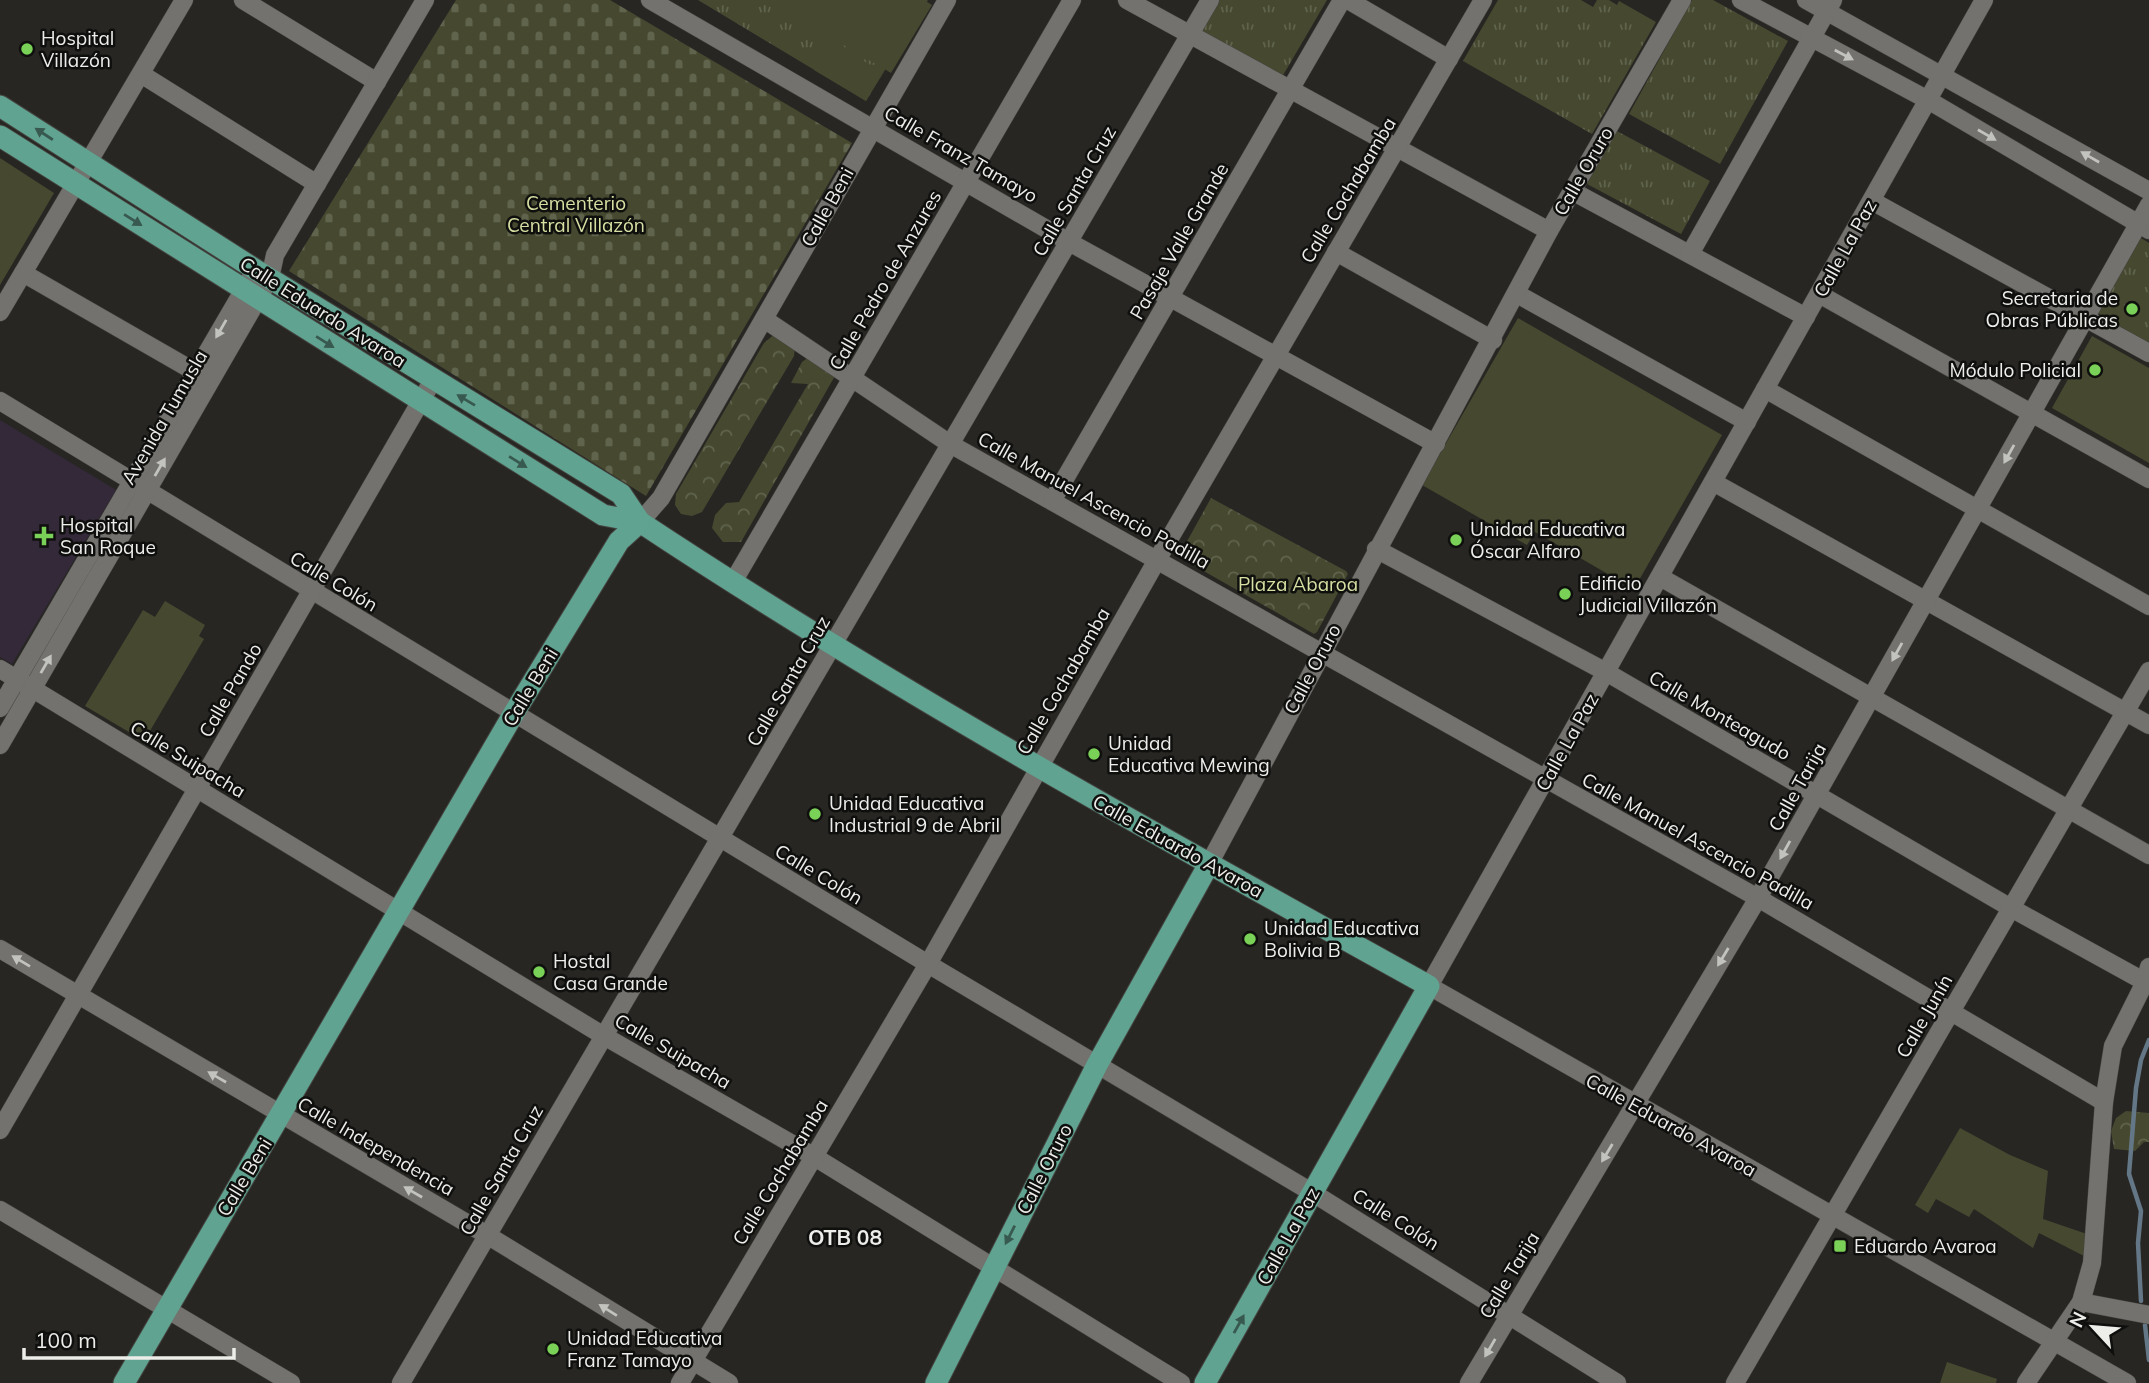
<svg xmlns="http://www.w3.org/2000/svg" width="2149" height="1383" viewBox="0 0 2149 1383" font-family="Mulish,sans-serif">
<defs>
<pattern id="grass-tufts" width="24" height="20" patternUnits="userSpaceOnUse" patternTransform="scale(1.75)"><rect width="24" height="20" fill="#46492f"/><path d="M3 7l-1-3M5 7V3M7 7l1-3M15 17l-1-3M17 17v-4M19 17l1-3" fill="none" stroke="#61644d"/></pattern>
<pattern id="cemetery-stones" width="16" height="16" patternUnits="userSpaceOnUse" patternTransform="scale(1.75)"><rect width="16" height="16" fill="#46492f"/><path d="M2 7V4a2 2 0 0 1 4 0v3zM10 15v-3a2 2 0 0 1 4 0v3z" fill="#61644d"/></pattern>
<pattern id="park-crowns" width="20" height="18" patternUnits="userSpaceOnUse" patternTransform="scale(1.75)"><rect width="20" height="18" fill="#46492f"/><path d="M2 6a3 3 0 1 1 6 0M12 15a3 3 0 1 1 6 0" fill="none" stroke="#61644d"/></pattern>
</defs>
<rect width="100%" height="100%" fill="#272623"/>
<polygon fill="#332939" points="0,420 116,490 12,664 0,657"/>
<g fill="url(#grass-tufts)">
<polygon points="698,0 928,0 866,101"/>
<polygon points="1217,0 1327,0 1282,77 1200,30"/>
<polygon points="1498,0 1581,0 1593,7 1597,0 1609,0 1617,5 1619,1 1656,22 1592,134 1463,61"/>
<polygon points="1692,0 1713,0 1788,41 1720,164 1629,114"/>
<polygon points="1615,130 1710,181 1681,234 1587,184"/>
<polygon points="2141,238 2149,243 2149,344 2096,312"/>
</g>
<polygon fill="url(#cemetery-stones)" points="456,0 610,0 852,143 646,496 289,271"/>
<g fill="url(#park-crowns)">
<polygon points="776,333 795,346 794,356 702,512 692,516 681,514 675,505 676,494 764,343"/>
<polygon points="809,357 836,374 741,542 723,542 712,528 715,515 726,503 739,502 808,384 791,383 802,362"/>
<polygon points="1211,498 1346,571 1348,574 1317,632 1314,634 1181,558 1180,554"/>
<polygon points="2126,1111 2149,1113 2149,1142 2144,1142 2135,1151 2114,1149 2111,1131 2116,1118"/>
</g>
<g fill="#46492f">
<polygon points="788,0 924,0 932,5 891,73 782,9"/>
<polygon points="831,41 882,72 866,101 814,70"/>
<polygon points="0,158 54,193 0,285"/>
<polygon points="1518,318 1722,435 1634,589 1535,532 1527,545 1422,485"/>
<polygon points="2092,336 2149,368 2149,463 2052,408"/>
<polygon points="165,601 205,625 199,636 204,639 144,741 85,706 143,610 155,617"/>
<polygon points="1960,1128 2010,1155 2048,1171 2043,1219 2087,1234 2084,1256 2039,1233 2033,1248 1974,1209 1969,1217 1936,1199 1928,1213 1915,1205"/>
<polygon points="1947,1362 1997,1379 1996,1383 1940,1383"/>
</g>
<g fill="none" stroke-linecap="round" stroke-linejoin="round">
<g stroke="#647786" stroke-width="4.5">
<polyline points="2141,1301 2138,1243 2141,1211 2129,1174 2136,1088 2141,1060 2149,1040"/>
<polyline points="2145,1325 2149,1360"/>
</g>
<g stroke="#454441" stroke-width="19">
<g id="minor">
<polyline points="243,0 377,82"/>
<polyline points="650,0 1069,242 1436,444"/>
<polyline points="1127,0 1549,231"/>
<polyline points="1348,0 1449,59"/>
<polyline points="1741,0 1928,100 2149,230"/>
<polyline points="1806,0 2149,191"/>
<polyline points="1984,0 1429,986 2127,1383"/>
<polyline points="141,74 317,184"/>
<polyline points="1572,191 1806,317"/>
<polyline points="1872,201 2149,353"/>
<polyline points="1336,252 1493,340"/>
<polyline points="1690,254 1833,0"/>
<polyline points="23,273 204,377"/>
<polyline points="1517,294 1747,422"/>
<polyline points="1819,294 2149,479"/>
<polyline points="0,312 184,0"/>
<polyline points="764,319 950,444 1758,898 2104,1102"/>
<polyline points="1765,389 2149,606"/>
<polyline points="0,401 928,964 1313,1193 1617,1383"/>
<polyline points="1713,482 2149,725"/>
<polyline points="1052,501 1342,0"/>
<polyline points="640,522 661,498 947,0"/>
<polyline points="1376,549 1606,672 2011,908 2149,984"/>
<polyline points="1660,577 2149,855"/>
<polyline points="733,582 1072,0"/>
<polyline points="0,669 604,1036 813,1156 1181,1383"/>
<polyline points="0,708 250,279"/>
<polyline points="0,745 270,278 275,255 425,0"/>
<polyline points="1209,864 1549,231 1682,0"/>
<polyline points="0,949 487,1235 729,1383"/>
<polyline points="0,1130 433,380"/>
<polyline points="0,1210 291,1383"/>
<polyline points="2081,1302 2149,1315"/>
<polyline points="401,1383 1210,0"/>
<polyline points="680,1383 928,964 1157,560 1483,0"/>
<polyline points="1469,1383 1758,898 2149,205"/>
<polyline points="1735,1383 2149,671"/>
<polyline points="2026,1383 2081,1302 2092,1263 2104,1102 2113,1046 2145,982 2149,967"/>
</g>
</g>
<g stroke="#454441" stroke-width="23">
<g id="major">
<path d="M0,106L256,270L621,494L640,522C895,691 1162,838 1429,986L1205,1383"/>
<polyline points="0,136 603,515 640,522"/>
<polyline points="124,1383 514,713 619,541 640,522"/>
<polyline points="936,1383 1097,1065 1209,864"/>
</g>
</g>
<use href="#minor" stroke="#73726e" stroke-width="18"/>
<use href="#major" stroke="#60a390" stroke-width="21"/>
</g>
<defs><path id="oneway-solid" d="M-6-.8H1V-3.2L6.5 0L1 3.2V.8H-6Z" transform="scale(1.75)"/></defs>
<g fill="#c2c2bf">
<use href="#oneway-solid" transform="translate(1844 55) rotate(28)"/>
<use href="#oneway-solid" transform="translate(1987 135) rotate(30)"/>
<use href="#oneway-solid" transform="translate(2090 157) rotate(-150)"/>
<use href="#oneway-solid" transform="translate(221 329) rotate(120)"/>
<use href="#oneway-solid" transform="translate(2009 454) rotate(119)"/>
<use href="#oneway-solid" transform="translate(160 467) rotate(-60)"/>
<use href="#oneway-solid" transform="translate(1897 652) rotate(119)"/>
<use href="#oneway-solid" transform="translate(46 664) rotate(-60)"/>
<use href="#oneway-solid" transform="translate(1785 850) rotate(119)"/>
<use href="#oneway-solid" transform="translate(1723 957) rotate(121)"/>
<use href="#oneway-solid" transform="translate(21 961) rotate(-149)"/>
<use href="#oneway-solid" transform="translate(217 1077) rotate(-150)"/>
<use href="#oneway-solid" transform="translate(1607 1153) rotate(121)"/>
<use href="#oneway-solid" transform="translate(413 1192) rotate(-150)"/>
<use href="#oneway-solid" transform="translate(608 1310) rotate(-148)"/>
<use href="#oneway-solid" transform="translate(1490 1348) rotate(120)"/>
</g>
<g fill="#38594f">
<use href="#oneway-solid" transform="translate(44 134) rotate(-147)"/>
<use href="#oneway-solid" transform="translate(133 220) rotate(32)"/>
<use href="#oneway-solid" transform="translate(325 342) rotate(32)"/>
<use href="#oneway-solid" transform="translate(466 400) rotate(-149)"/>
<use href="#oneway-solid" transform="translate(518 462) rotate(32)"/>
<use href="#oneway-solid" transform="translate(1010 1235) rotate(117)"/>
<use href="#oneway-solid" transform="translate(1239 1324) rotate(-61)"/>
</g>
<g fill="#7ad157" stroke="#0f0f0e" stroke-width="2.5">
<circle cx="27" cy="49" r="7"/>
<circle cx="2132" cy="309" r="7"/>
<circle cx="2095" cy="370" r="7"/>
<path d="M40.5 525.5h7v7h7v7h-7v7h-7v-7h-7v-7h7z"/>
<circle cx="1456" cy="540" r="7"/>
<circle cx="1565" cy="594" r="7"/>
<circle cx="1094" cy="754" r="7"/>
<circle cx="815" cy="814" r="7"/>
<circle cx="1250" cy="939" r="7"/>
<circle cx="539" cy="972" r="7"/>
<rect x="1833" y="1239" width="14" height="14" rx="3.5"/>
<circle cx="553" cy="1349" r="7"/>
</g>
<g text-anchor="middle" stroke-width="5" stroke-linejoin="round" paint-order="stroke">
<g font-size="19" fill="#ededea" stroke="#0f0f0e" text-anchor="start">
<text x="41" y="45">Hospital<tspan x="41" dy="22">Villazón</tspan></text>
<text x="2118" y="305" text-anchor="end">Secretaria de<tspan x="2118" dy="22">Obras Públicas</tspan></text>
<text x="2081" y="377" text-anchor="end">Módulo Policial</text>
<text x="60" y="532">Hospital<tspan x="60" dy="22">San Roque</tspan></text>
<text x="1470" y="536">Unidad Educativa<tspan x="1470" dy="22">Óscar Alfaro</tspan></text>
<text x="1579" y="590">Edificio<tspan x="1579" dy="22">Judicial Villazón</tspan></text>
<text x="1108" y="750">Unidad<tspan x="1108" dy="22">Educativa Mewing</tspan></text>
<text x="829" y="810">Unidad Educativa<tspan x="829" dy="22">Industrial 9 de Abril</tspan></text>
<text x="1264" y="935">Unidad Educativa<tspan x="1264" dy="22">Bolivia B</tspan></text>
<text x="553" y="968">Hostal<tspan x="553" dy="22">Casa Grande</tspan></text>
<text x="1854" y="1253">Eduardo Avaroa</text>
<text x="567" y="1345">Unidad Educativa<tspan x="567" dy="22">Franz Tamayo</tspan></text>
</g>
<g font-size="19" fill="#ededea" stroke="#0f0f0e">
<text transform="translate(961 154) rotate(30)" y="7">Calle Franz Tamayo</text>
<text transform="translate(1583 171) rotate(-60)" y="7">Calle Oruro</text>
<text transform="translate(1348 190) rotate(-59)" y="7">Calle Cochabamba</text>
<text transform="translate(1074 191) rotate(-60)" y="7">Calle Santa Cruz</text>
<text transform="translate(827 207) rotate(-61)" y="7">Calle Beni</text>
<text transform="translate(1179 241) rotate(-60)" y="7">Pasaje Valle Grande</text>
<text transform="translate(1845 248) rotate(-61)" y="7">Calle La Paz</text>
<text transform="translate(885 280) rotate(-60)" y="7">Calle Pedro de Anzures</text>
<text transform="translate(323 312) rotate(32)" y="7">Calle Eduardo Avaroa</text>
<text transform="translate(164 417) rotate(-60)" y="7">Avenida Tumusla</text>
<text transform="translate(1094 500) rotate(29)" y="7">Calle Manuel Ascencio Padilla</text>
<text transform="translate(334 581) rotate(31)" y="7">Calle Colón</text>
<text transform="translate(1312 669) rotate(-62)" y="7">Calle Oruro</text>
<text transform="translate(788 681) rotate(-60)" y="7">Calle Santa Cruz</text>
<text transform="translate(1063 681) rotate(-60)" y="7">Calle Cochabamba</text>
<text transform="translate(530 687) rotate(-59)" y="7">Calle Beni</text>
<text transform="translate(230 690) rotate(-60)" y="7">Calle Pando</text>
<text transform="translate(1720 715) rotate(30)" y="7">Calle Monteagudo</text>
<text transform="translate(1567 742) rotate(-61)" y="7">Calle La Paz</text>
<text transform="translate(188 759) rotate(31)" y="7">Calle Suipacha</text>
<text transform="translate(1797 787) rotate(-61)" y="7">Calle Tarija</text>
<text transform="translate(1698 841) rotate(29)" y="7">Calle Manuel Ascencio Padilla</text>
<text transform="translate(1178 846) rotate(29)" y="7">Calle Eduardo Avaroa</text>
<text transform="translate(819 874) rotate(31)" y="7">Calle Colón</text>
<text transform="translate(1924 1016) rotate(-60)" y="7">Calle Junín</text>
<text transform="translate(673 1051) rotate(30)" y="7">Calle Suipacha</text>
<text transform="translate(1671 1125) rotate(29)" y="7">Calle Eduardo Avaroa</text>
<text transform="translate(376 1146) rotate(30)" y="7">Calle Independencia</text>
<text transform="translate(1044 1169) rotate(-63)" y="7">Calle Oruro</text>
<text transform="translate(501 1170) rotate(-60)" y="7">Calle Santa Cruz</text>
<text transform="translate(780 1172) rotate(-59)" y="7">Calle Cochabamba</text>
<text transform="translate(244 1177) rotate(-59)" y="7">Calle Beni</text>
<text transform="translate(1396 1219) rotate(32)" y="7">Calle Colón</text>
<text transform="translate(1288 1236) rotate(-61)" y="7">Calle La Paz</text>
<text transform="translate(1509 1275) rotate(-59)" y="7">Calle Tarija</text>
</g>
<g font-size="19" fill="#d8dfa2" stroke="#0f0f0e">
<text x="576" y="210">Cementerio<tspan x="576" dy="22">Central Villazón</tspan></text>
<text x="1298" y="591">Plaza Abaroa</text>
</g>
<g font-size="21" font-weight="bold" fill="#ededea" stroke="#0f0f0e">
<text x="845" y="1245">OTB 08</text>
</g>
</g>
<g transform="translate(2093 1327) rotate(296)" stroke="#0f0f0e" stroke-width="5" paint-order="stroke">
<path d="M0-5L12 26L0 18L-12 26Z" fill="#ededea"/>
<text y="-10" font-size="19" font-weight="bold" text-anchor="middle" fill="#ededea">N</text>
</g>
<path d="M24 1348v10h210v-10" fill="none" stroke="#ededea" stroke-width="3.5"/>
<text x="35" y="1348" font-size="21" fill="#ededea" stroke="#0f0f0e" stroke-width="5" paint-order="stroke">100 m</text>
</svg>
